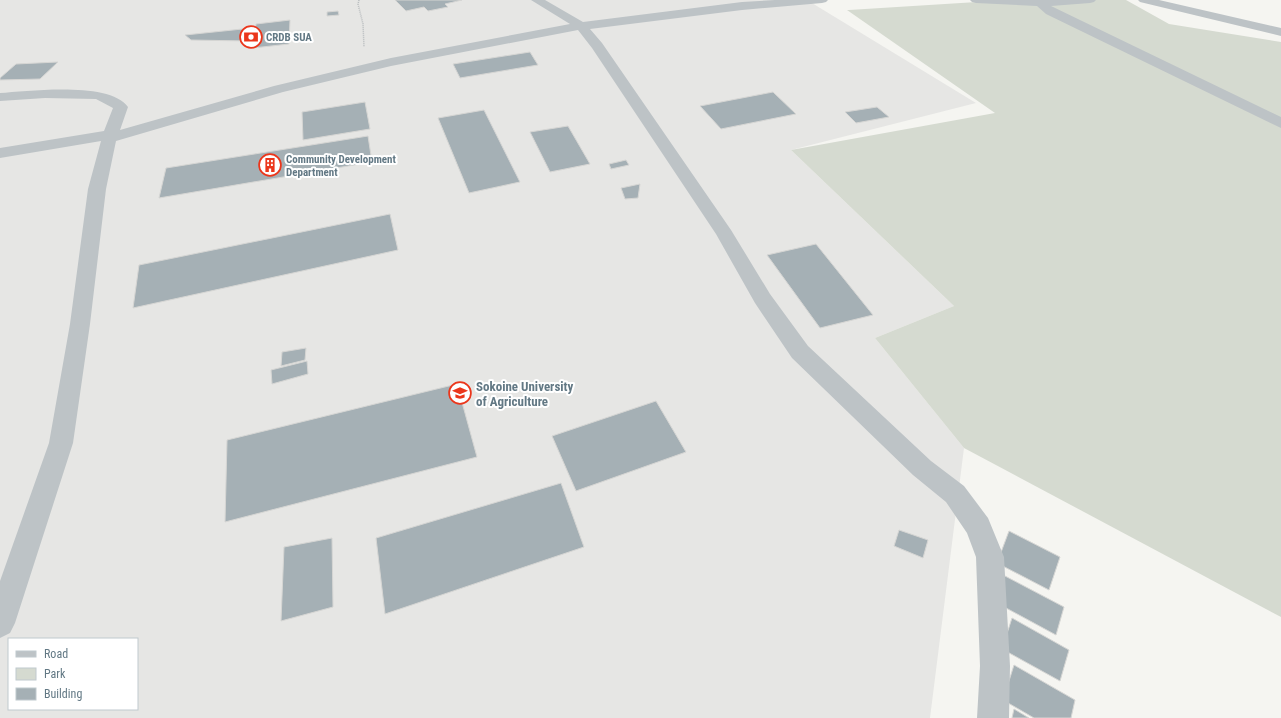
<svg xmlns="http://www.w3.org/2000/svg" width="1281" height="718" viewBox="0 0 1281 718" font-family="'Roboto Condensed',sans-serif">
<rect width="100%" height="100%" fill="#f5f5f1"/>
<path fill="#e6e6e4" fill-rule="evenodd" d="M0,0H807L976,103L791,150L954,306L875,338L964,448L930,718H0ZM9,639H137V709H9Z"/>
<polygon fill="#d5dad0" points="1009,0 1126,0 1169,24 1281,42 1281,617 964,448 875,338 954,306 791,150 995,113 847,10 824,10 849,10"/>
<g fill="#a5b0b5" stroke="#d6d6d4">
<polygon points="395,0 462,0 445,4 448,7 428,11 424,7 406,11"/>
<polygon points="338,11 339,15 327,16 327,12"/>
<polygon points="290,20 289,44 253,48 256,24"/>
<polygon points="252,28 248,41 191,40 185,35"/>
<polygon points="530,52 538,65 460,78 453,64"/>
<polygon points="58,62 40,79 0,80 0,78 16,64"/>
<polygon points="773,92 796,114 721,129 700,106"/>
<polygon points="365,102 370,129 303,140 302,112"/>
<polygon points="877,107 889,117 856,123 845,112"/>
<polygon points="484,110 520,182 469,193 438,118"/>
<polygon points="568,126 590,164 550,172 530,132"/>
<polygon points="368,136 372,162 159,198 166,168"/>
<polygon points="626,160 629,165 611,169 609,164"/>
<polygon points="640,184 638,198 625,199 621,188"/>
<polygon points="390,214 398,250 133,308 139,265"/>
<polygon points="816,244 873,315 820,328 767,255"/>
<polygon points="306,348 305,360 281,366 282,352"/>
<polygon points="307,361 308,374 272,384 271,370"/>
<polygon points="457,384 477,457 225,522 227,440"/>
<polygon points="656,401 686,452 576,491 552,436"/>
<polygon points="561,483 584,547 385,614 376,538"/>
<polygon points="899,530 928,540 923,558 894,546"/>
<polygon points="1009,531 1060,557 1049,590 997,563"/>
<polygon points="332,538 333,607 281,621 284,547"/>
<polygon points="1005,576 1064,607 1056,635 995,602"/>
<polygon points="1012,618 1069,650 1060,681 1002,649"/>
<polygon points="1014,665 1075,700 1071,718 1034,718 1003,700"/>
<polygon points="1014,709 1029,718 1012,718"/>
</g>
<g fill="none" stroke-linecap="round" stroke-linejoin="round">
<polyline stroke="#b7bbbd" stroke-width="1.5" stroke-dasharray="1 1" stroke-linecap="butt" points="359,0 358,4 363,24 364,47"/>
<g fill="#bdc3c6" fill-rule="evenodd">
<path d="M531,0H545L583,22L742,2L775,0H828L826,2L822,3L742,10L590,29L602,43L731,230L770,294L808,346L931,461L964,486L988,518L1004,557L1010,666L1009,718H977L980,666L976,557L967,533L946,502L913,475L792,358L755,303L716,234L592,48L578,30L391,66L283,92L116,141L106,189L90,324L73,443L15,623L10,633L0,638V581L49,443L70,324L88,189L101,141L0,158V148L104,131L113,108L96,99L45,98L0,101V93C29,91 110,81 128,107L120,130L274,86L391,58L570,24Z"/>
<polygon points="970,0 1096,0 1094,2 1090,3 1051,6 1281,117 1281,128 1046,14 1037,6 976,3 972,2"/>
<polygon points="1138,0 1159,0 1281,28 1281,36 1140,2"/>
</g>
</g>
<defs>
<g id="bank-ring" transform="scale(1.15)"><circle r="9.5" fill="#fff" stroke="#eb361b" stroke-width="1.5"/><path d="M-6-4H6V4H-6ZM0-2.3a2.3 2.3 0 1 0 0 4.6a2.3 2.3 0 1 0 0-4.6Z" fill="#eb361b"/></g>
<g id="building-ring" transform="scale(1.15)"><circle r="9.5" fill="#fff" stroke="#eb361b" stroke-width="1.5"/><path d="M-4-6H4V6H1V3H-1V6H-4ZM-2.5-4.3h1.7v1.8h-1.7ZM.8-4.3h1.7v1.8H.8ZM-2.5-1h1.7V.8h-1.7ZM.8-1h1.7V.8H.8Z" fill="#eb361b"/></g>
<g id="university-ring" transform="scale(1.15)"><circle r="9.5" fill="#fff" stroke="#eb361b" stroke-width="1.5"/><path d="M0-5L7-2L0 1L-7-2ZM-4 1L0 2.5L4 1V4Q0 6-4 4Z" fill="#eb361b"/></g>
</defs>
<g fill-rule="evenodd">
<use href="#bank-ring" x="251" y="37"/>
<use href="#building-ring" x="270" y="165"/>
<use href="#university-ring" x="460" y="393"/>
</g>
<g text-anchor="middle" stroke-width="4" stroke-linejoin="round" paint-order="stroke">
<g font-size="11" font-weight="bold" fill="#627884" stroke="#fff" text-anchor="start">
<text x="266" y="41">CRDB SUA</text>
<text x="286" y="163">Community Development<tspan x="286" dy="13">Department</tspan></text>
</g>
<g font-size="13" font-weight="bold" fill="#627884" stroke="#fff" text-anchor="start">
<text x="476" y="391">Sokoine University<tspan x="476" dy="15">of Agriculture</tspan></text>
</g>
</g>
<rect x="8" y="638" width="130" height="72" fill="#ffffff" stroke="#c0c9ce"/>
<rect x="16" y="651" width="20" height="6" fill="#bdc3c6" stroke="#c0c9ce"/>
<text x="44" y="658" font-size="12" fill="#627884">Road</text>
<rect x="16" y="668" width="20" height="12" fill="#d5dad0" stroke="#c0c9ce"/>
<text x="44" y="678" font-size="12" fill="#627884">Park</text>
<rect x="16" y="688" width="20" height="12" fill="#a5b0b5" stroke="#c0c9ce"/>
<text x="44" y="698" font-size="12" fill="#627884">Building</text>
</svg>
